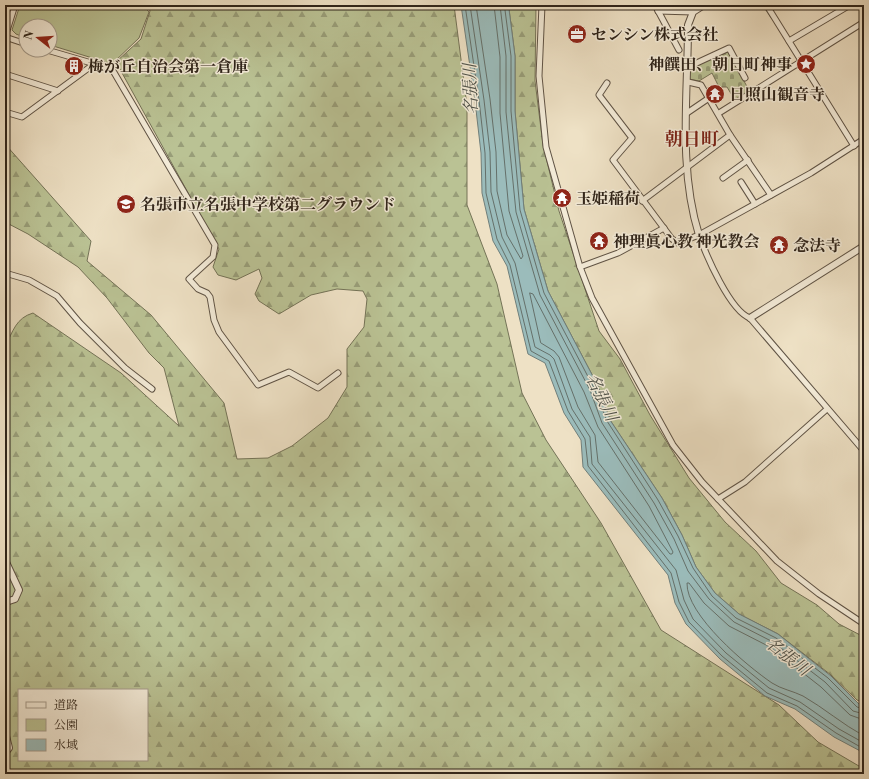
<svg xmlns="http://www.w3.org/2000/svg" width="869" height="779" viewBox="0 0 869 779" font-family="'Libre Bodoni','Noto Serif JP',serif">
<defs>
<pattern id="forest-firs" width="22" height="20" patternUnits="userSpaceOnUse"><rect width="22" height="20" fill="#bac294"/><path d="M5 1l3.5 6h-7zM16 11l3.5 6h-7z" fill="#989d78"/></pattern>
<pattern id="cemetery-stones" width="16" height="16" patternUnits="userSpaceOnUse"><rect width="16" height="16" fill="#bac294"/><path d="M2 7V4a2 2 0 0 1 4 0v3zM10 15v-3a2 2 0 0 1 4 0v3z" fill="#989d78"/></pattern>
</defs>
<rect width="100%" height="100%" fill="#eee1c5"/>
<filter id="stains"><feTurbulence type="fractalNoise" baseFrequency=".005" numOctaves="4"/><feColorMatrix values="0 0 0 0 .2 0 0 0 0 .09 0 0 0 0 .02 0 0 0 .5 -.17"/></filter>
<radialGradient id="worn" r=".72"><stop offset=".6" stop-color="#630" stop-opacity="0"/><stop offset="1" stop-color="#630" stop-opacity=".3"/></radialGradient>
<polygon fill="#bac294" stroke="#747357" points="20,5 143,5 149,12 139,38 112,64 50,45 50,26 26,26 26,38 16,34 12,30"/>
<g fill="url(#forest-firs)" stroke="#747357" fill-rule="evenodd">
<path d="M148,5H454L467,106V205L497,284L522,393L546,440L601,523L661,630L779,705L818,742L864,769V774H5V347C13,331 16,318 33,313L121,373L179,426L164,368L149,353L107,298L78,267L28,234L5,222V144L91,241L87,261L151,315L224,403L237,459L268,458L292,446L328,418L347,387V349L364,327L367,299L363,291L337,289L311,295L279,314L259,301L255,294L262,278L259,269L236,280L218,275L213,267L219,249L116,62L141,39L150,11ZM19,690H147V760H19Z"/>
<polygon points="510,5 536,5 535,81 543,145 559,211 599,331 620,359 650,415 689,478 725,522 756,551 781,583 817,605 839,624 864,637 864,703 857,700 831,675 778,634 739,614 715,593 696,567 682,535 662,498 610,420 598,386 548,291 524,209 515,111 515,56 509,9"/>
</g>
<polygon fill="url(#cemetery-stones)" stroke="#747357" points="728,52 750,92 737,99 733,97 727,87 719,87 712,73 699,81 689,79 690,68"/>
<polygon fill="#9bbcbb" stroke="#707f7b" points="461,5 510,5 509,9 515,56 515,111 524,209 548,291 598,386 610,420 662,498 682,535 696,567 715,593 739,614 778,634 812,661 831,676 859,704 864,705 864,753 834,737 795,709 765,696 720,659 686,624 675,603 668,575 583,467 581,440 564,413 545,363 528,354 507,266 493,241 482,193 481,153 475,101"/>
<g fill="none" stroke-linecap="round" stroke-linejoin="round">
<g stroke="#65706a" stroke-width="1">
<polyline points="465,5 479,100 485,153 486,193 497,239 510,265 531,351 549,361 568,411 585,439 588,466 671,573 679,602 689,622 722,656 767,693 797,706 836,733 864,749"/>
<polyline points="470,5 484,100 490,152 491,192 502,237 515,263 535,347 550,355 554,359 572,409 590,437 592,464 676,570 684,600 693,619 726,653 769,688 800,702 839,729 864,743"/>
<polyline points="476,5 490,99 496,152 497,191 507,235 521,259 523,256 509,211 500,113 500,57 494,5"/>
<polyline points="500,5 506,56 506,112 516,212 540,295 590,390 602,423 654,503 674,539 688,571 709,599 734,622 773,642 825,682 853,711 864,714"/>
<polyline points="505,5 505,10 511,56 511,111 520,210 544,293 594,388 607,421 658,500 678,536 693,568 712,596 736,618 776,638 828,678 857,707 864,709"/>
<polygon points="530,293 533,294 584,392 598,427 649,506 673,552 672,554 670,554 598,462 595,435 578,407 559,357 554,351 541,343"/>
<path d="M864,720L850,715L821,687L770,647L729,626L704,603L689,583H687C686,615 747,666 772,683C781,689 793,691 803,696C824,708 842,724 864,736"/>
</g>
<polyline stroke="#707f7b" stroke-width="1.5" points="763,5 771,17"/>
<g stroke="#5f5345" stroke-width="7">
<g id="minor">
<polyline points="542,5 539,76 546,147 580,267 592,298 673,445 702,482 777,561 819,594 864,624"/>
<polyline points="655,5 679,50"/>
<polyline points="776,5 769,9 854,146"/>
<polyline points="658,11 693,12"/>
<polyline points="5,37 15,5"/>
<polyline points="5,37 26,44"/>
<polyline points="789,41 850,5"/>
<polyline points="47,50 112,69 215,245 213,257 189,279 198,289 207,293 210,297 214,320 219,332 258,385 289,372 318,388 338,373"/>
<polyline points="688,67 729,48 745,78"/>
<polyline points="5,74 58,91"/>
<polyline points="688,82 701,85 730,135 771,195"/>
<polyline points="607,83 599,95 632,138 613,160 672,239 678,243 699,235 811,173 864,139"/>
<polyline points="5,112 22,117 94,64"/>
<polyline points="687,113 709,98"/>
<polyline points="719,113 864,22"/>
<polyline points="723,178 748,160"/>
<polyline points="741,182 755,204"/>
<polyline points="642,201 730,135"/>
<path d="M699,235C706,255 730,311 750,318L864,451"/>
<polyline points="580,267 618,253 664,228"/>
<polyline points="5,273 29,280 57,296 80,323 125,368 152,389"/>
<polyline points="718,499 745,482 827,409"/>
</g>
</g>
<g stroke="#5f5345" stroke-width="8">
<g id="tertiary">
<path d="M699,235C678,168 688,95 688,25L693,12L704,5"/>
<polyline points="750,318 864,246"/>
<polyline points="5,560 19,590 15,599 9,601 5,600"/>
<polyline points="5,732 9,748 5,753"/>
</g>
</g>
<use href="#minor" stroke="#f4ecd9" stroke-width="5"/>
<use href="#tertiary" stroke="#f4ecd9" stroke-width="6"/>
</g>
<defs>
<g id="office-disc" transform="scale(1)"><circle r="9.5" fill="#8f2418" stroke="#f4ecd9"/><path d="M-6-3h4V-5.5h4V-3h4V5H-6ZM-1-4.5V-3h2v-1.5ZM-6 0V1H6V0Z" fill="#fff"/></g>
<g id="sight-disc" transform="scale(1)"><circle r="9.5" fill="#8f2418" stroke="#f4ecd9"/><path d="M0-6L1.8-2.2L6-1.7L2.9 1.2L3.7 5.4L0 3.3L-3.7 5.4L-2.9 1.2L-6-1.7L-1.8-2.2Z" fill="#fff"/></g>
<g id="building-disc" transform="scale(1)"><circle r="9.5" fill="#8f2418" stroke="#f4ecd9"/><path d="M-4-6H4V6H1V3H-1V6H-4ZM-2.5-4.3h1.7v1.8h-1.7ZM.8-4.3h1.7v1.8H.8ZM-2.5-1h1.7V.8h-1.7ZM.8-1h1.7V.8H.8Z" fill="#fff"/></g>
<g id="temple-disc" transform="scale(1)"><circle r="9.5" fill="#8f2418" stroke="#f4ecd9"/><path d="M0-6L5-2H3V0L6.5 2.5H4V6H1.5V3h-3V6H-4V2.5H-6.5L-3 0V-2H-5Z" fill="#fff"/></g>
<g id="school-disc" transform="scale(1)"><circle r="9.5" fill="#8f2418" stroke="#f4ecd9"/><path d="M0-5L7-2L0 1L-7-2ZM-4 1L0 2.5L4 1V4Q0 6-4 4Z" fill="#fff"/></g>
</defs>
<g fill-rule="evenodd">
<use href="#office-disc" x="577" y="34"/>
<use href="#sight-disc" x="806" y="64"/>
<use href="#building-disc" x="74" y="66"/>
<use href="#temple-disc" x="715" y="94"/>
<use href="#temple-disc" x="562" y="198"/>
<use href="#school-disc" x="126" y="204"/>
<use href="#temple-disc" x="599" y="241"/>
<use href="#temple-disc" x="779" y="245"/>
</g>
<g text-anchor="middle" stroke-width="3" stroke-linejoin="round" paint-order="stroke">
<g font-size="16" font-weight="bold" fill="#2f241a" stroke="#f4ecd9" text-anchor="start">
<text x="591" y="40">センシン株式会社</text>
<text x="792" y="70" text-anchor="end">神饌田、朝日町神事</text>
<text x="88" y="72">梅が丘自治会第一倉庫</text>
<text x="729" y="100">日照山観音寺</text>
<text x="576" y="204">玉姫稲荷</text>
<text x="140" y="210">名張市立名張中学校第二グラウンド</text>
<text x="613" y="247">神理眞心教 神光教会</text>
<text x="793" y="251">念法寺</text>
</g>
<g font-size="17" font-style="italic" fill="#4f524a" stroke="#f4ecd9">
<text transform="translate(470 89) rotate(-92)" y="6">名張川</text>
<text transform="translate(602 397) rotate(64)" y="6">名張川</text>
<text transform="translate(788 656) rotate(38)" y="6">名張川</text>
</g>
<g font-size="18" font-weight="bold" fill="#7a1f14" stroke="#f4ecd9">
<text x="692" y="145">朝日町</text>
</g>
</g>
<rect width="869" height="779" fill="none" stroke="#eee1c5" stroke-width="20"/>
<rect x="6" y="6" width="857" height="767" fill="none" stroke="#2f241a" stroke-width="2"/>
<rect x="10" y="10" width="849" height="759" fill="none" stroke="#2f241a"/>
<rect x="18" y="689" width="130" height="72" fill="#f4ecd9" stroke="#a59c8d"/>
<rect x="26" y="702" width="20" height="6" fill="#f4ecd9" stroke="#a59c8d"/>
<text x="54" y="709" font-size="12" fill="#2f241a">道路</text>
<rect x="26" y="719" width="20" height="12" fill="#bac294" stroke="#a59c8d"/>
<text x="54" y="729" font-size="12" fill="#2f241a">公園</text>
<rect x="26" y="739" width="20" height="12" fill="#9bbcbb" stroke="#a59c8d"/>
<text x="54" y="749" font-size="12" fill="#2f241a">水域</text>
<g transform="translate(38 38) rotate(287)"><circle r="19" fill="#f4ecd9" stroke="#a59c8d"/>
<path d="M0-3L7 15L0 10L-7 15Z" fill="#8f2418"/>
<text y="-6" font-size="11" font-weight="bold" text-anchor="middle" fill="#2f241a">N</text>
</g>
<rect width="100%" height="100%" filter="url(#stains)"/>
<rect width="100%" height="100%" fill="url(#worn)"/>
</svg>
